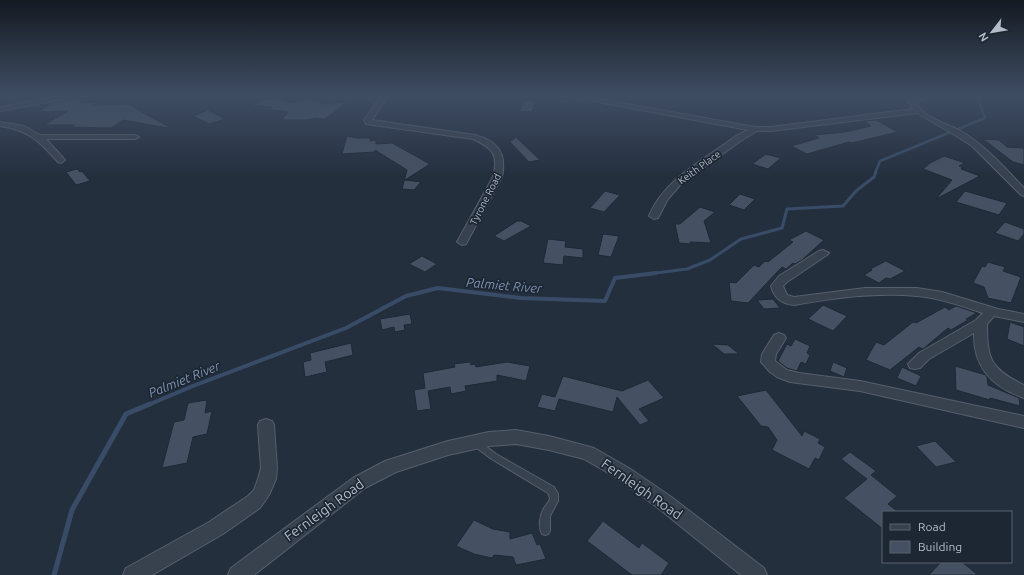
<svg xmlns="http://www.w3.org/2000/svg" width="1024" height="575" viewBox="0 0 1024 575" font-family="Ubuntu,sans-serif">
<rect width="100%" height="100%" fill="#242f3e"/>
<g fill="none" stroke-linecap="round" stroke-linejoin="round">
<polyline stroke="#394c67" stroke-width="2.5" points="875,173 880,161 985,118 977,96 981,95"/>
<polyline stroke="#394c67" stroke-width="3" points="648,274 687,269 710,260 741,239 782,228 787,209 843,206 856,191 874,177 876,172"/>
<polyline stroke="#394c67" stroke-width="4" points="148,405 193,386 346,328 406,296 438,288 521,298 605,301 615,278 656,273"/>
<polyline stroke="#394c67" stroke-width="5" points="54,575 72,510 126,414 150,404"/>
</g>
<g fill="#455162" stroke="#1f2835">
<polygon points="274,97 291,103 310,99 313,101 317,101 321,104 348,102 325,119 316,118 307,120 282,120 288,112 268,109 272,107 249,105"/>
<polygon points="80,98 80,103 97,102 93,105 128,104 169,127 168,128 123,120 111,128 72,127 75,125 44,125 68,111 38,112 51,103"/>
<polygon points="524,100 536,101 532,112 520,111"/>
<polygon points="208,110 225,119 209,124 193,116"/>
<polygon points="876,120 898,132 852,143 849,142 807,154 791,146 819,138 814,135 845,132 871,126 864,121"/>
<polygon points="347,136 357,138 371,138 370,141 376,140 376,144 392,143 430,164 405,180 421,182 414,190 402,189 407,170 375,150 374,152 342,154"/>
<polygon points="516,137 540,160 529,162 510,142"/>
<polygon points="983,139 999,140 1007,147 1024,148 1024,165 1013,162"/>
<polygon points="766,154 781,158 768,169 752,164"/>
<polygon points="944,156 965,163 959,166 964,168 961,169 980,176 936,199 952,180 923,169 930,163"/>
<polygon points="77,169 80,172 82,171 90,181 76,185 66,172"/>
<polygon points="605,191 620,195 604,212 590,208"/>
<polygon points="965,191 1007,203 999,215 956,202"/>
<polygon points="740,194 755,199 744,210 729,205"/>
<polygon points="700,207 715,212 704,221 711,243 690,242 691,244 679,243 675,224 680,224"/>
<polygon points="517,221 521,221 531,226 504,241 494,236"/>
<polygon points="1005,222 1024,229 1024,234 1018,241 995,233"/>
<polygon points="806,231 824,240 802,260 795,264 793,263 786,269 782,267 748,303 731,301 729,282 736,283 754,265 759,267 765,261 768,262 793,242 789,240"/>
<polygon points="603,234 619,236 611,257 598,255"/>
<polygon points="548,239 566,241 565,247 583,249 583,258 564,256 563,265 543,263"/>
<polygon points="422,256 437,264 425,272 409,264"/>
<polygon points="886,261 905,271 890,279 886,278 879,283 864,275 872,270 870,269"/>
<polygon points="988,262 1005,267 1003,271 1021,277 1011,303 988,298 984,287 973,283 982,266 985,267"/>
<polygon points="773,299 780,308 764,309 757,300"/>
<polygon points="823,305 847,316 833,331 808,319"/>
<polygon points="956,306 977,313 966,319 968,320 951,330 948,328 923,349 919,347 890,370 866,360 876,342 884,345 913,322 916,323 945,307 949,310"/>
<polygon points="410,314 412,324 404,325 405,330 395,332 394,327 382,330 380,319"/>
<polygon points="1010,322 1024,327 1024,346 1007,339"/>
<polygon points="795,339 810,346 807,353 810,355 806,364 801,362 797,371 787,368 778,361 787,344 791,346"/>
<polygon points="351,343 353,355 325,362 327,372 305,377 303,362 311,360 310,353"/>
<polygon points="712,344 728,345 739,354 724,354"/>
<polygon points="470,362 471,365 475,364 476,367 507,362 530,366 526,381 497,375 497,381 465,386 466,391 451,394 450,387 428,391 431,409 417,411 414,390 425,388 423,373 455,367 454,364"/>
<polygon points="833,362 847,368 844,377 830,371"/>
<polygon points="955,366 986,375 987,377 988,385 1019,398 1020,406 990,398 990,400 956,390"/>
<polygon points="902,367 921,376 916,386 897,378"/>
<polygon points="563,376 622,391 648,380 664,398 639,409 649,421 640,425 617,397 613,412 559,399 555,411 537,407 542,394 555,397"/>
<polygon points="766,390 802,436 804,431 820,439 818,443 825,447 819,460 815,458 809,469 772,450 777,440 768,427 761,426 737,396"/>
<polygon points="207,400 205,413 212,411 207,434 193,437 187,463 162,468 174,422 184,420 188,403"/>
<polygon points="935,441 956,462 936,467 916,446"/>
<polygon points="850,452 876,471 871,475 897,496 888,504 898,512 883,512 883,529 844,498 867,479 841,459"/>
<polygon points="474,520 493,529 510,532 510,539 532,533 537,545 540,544 546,559 516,565 513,557 494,555 492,558 474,554 456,546"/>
<polygon points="603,521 639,548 642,543 669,563 661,575 632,575 587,541"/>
<polygon points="941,562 962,562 978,575 929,575"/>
</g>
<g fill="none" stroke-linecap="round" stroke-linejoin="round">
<g stroke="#565f6c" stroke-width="2">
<path id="service" d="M476,440L479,441L496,454L554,487L558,494V501L550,516V531L548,534L545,535L542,534C538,526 540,515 544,508C546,505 549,502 550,499C550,497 549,495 548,493L490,458L473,445L472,443L473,441Z"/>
</g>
<g stroke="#565f6c" stroke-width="2">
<g id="minor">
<polygon points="68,95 86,95 0,111 0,107"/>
<path d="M382,95H389L372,120L475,135C498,141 507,154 502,177L466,244L462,245L457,242L493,177C499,155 493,148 473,139L366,124L364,120Z"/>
<path d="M560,95H577L755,127H771L913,109L908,101L916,96L935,95L916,102C922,117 945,123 959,130C984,144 1004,167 1024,188V196L1021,195L972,146L953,134L917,113L771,131H757L742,140L681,184L668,199L658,218L654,219L649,216C664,179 705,159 736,136L748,130Z"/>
<path d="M0,122L24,126L40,135H135L139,137L135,139H46L65,160L61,163L58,162C39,141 29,130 0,126Z"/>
<path d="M823,250L829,253L827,255L787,282L783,286L787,295L794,297L865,288H917L942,292L998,309L1024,314V322L994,316L987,324C987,360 991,369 1024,385V398C992,387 973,367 974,333L929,359L920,368L915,369L910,368L908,364L919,353L976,320L983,313C961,306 940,298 917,296C876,292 834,298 794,305C782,304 774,298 771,286L779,276L819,251Z"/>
<polygon points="779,333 784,335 786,338 776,354 775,361 787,370 799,373 860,381 1024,416 1024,428 860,391 790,382 777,377 770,372 761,362 762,354 774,335"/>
<polygon points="266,419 272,421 274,425 277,468 276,479 269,495 260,508 223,534 152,575 123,575 126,568 209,522 248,496 254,490 258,479 261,468 258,425 260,421"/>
<polygon points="516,430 549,436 594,448 629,468 670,496 764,568 767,575 741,575 658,508 617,478 584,459 549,450 516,444 489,446 448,455 396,472 365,488 254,575 228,575 231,568 353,478 385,461 448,441 489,432"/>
</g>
</g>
<use href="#service" fill="#38414e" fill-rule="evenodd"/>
<use href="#minor" fill="#38414e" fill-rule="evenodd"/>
</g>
<linearGradient id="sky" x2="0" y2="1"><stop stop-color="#141a22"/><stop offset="0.54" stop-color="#3f4d63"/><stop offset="1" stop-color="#3f4d63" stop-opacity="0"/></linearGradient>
<rect width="1024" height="176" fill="url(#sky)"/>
<g text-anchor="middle" stroke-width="3.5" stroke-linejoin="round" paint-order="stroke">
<g font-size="10" fill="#b4bcc9" stroke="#1d2633">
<text transform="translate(699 167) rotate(-36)" y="4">Keith Place</text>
<text transform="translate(485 199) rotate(-63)" y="4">Tyrone Road</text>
</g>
<g font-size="13" font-style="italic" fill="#7c92b1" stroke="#1d2633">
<text transform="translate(504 285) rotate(5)" y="5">Palmiet River</text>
<text transform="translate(184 379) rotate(-22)" y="5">Palmiet River</text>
</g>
<g font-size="14" fill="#b4bcc9" stroke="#1d2633">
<text transform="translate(642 489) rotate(35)" y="5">Fernleigh Road</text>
<text transform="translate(324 510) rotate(-36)" y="5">Fernleigh Road</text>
</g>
</g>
<rect x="882" y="511" width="130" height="52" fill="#1d2633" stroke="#59626f"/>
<rect x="890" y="524" width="20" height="6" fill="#38414e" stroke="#59626f"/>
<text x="918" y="531" font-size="12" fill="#b4bcc9">Road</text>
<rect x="890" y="541" width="20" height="12" fill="#455162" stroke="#59626f"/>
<text x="918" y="551" font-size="12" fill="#b4bcc9">Building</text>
<g transform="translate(992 32) rotate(239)" stroke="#1d2633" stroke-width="3" paint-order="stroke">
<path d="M0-3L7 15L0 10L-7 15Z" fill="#b4bcc9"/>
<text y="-6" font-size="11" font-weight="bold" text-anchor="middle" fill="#b4bcc9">N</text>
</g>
</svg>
